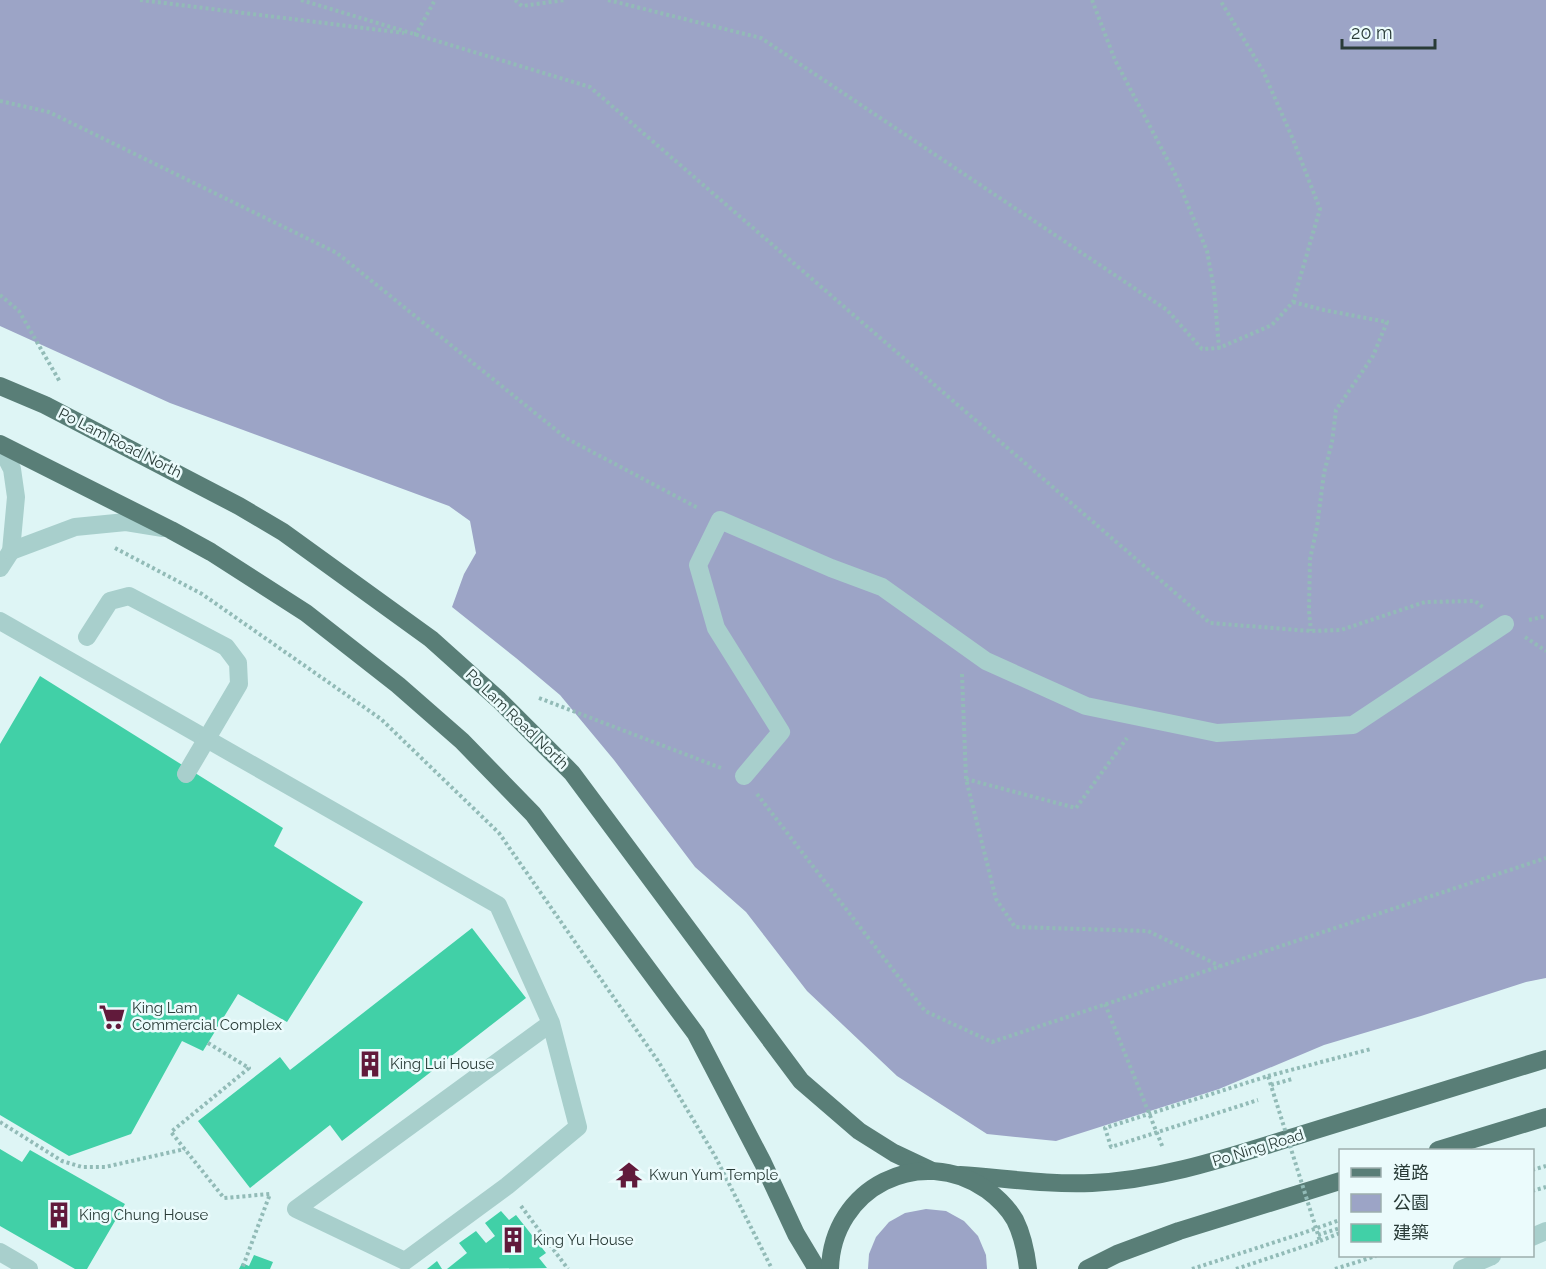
<svg xmlns="http://www.w3.org/2000/svg" width="1546" height="1269" viewBox="0 0 1546 1269" font-family="Raleway,'Noto Sans TC',sans-serif">
<rect width="100%" height="100%" fill="#def5f5"/>
<g fill="#9ca4c6">
<polygon points="0,0 1546,0 1546,978 1526,982 1421,1016 1324,1045 1219,1089 1056,1141 987,1134 897,1076 807,991 746,912 695,867 614,760 560,695 516,658 452,607 464,574 476,553 470,521 449,506 170,403 0,326"/>
<polygon points="926,1209 946,1211 964,1221 978,1236 986,1255 987,1269 868,1269 869,1254 876,1237 889,1222 905,1213"/>
</g>
<g fill="#41d0a7">
<polygon points="40,676 283,828 274,846 363,902 287,1022 238,994 203,1051 182,1041 131,1134 69,1156 0,1115 0,744"/>
<polygon points="472,928 526,998 342,1141 330,1125 250,1188 198,1121 280,1057 290,1070"/>
<polygon points="0,1149 22,1162 30,1150 125,1204 87,1269 75,1269 0,1226"/>
<polygon points="501,1211 509,1220 516,1215 546,1253 539,1258 547,1268 447,1269 467,1253 459,1243 476,1231 486,1243 495,1236 485,1223"/>
<polygon points="254,1255 273,1262 270,1269 239,1269 242,1263 249,1266"/>
<polygon points="437,1261 442,1269 427,1269"/>
</g>
<g fill="none" stroke-linecap="round" stroke-linejoin="round">
<g stroke="#92bbb7" stroke-width="4" stroke-dasharray="3 3" stroke-linecap="butt">
<polyline points="140,0 404,33"/>
<polyline points="301,0 590,87 1210,623 1311,631 1341,630 1425,602 1475,601 1485,609"/>
<polyline points="515,0 522,6 565,0"/>
<polyline points="608,0 761,38 1167,310 1202,349 1219,348 1272,325 1293,302 1320,209 1292,137 1263,71 1220,0"/>
<polyline points="1092,0 1115,60 1175,174 1207,251 1214,289 1219,348"/>
<polyline points="414,34 416,34 435,0"/>
<polyline points="0,101 49,112 337,253 566,438 698,508"/>
<polyline points="0,295 19,311 60,382"/>
<polyline points="1293,302 1324,310 1387,322 1373,356 1336,410 1332,442 1324,473 1317,527 1310,559 1309,611 1311,631"/>
<polyline points="115,548 202,594 381,719 499,833 658,1061 715,1156 772,1269"/>
<polyline points="1529,620 1546,616"/>
<polyline points="1525,637 1546,651"/>
<polyline points="962,674 966,779 996,899 1015,927 1148,931 1220,966"/>
<polyline points="539,698 721,768"/>
<polyline points="966,779 1076,808 1127,738"/>
<polyline points="757,794 925,1011 992,1042 1546,858"/>
<polyline points="1105,1004 1163,1148"/>
<polyline points="208,1043 249,1068 171,1132 224,1198 270,1194 242,1269"/>
<polyline points="1268,1076 1371,1049"/>
<polyline points="1271,1085 1292,1079"/>
<polyline points="0,1122 62,1161 82,1167 105,1167 185,1149"/>
<polyline points="1532,1170 1546,1166"/>
<polyline points="1532,1191 1546,1187"/>
<polyline points="521,1206 568,1269"/>
<polyline points="1318,1235 1340,1228"/>
<polyline points="1320,1241 1340,1233"/>
<polyline points="1192,1269 1300,1234 1340,1220"/>
<polyline points="1335,1269 1376,1256"/>
</g>
<g stroke="#a8cfcc" stroke-width="18">
<polyline points="0,446 12,469 16,497 11,551 0,568"/>
<polyline points="11,551 75,527 126,522 163,528"/>
<polyline points="0,621 498,905 551,1023 578,1127 507,1186 405,1261 296,1209 551,1023"/>
<polyline points="744,776 781,732 716,628 698,565 720,520 831,568 882,587 986,661 1086,706 1217,733 1353,725 1505,624"/>
<polyline points="1532,1237 1546,1231"/>
<polyline points="0,1252 29,1269"/>
<polyline points="1462,1269 1492,1256"/>
</g>
<g stroke="#597e77" stroke-width="18">
<polyline points="0,386 45,405 239,506 283,532 431,639 499,700 572,773 801,1081 859,1131 894,1153 930,1170"/>
<polyline points="0,444 171,530 211,552 306,613 398,685 462,741 533,814 696,1034 763,1163 796,1234 817,1269"/>
<polyline points="1438,1150 1546,1117"/>
<path d="M960,1175C1004,1178 1048,1185 1092,1183C1164,1180 1234,1155 1303,1134C1384,1109 1465,1084 1546,1059"/>
<path d="M830,1269C832,1188 920,1143 987,1190C998,1198 1008,1208 1015,1220C1023,1236 1026,1252 1028,1269"/>
<polyline points="1087,1269 1117,1254 1179,1231 1340,1181"/>
</g>
<polyline stroke="#92bbb7" stroke-width="4" stroke-dasharray="3 3" stroke-linecap="butt" points="1236,1269 1320,1241 1268,1076 1105,1128 1111,1147 1258,1100"/>
<polyline stroke="#a8cfcc" stroke-width="18" points="87,637 110,601 129,596 226,647 238,663 239,684 186,774"/>
</g>
<defs>
<g id="supermarket-bare" transform="scale(2.07)"><path d="M-6-5.5h2.5l.6 2H6L4.5 2H-2.5L-4.4-4H-6ZM-1.5 3.2a1.3 1.3 0 1 0 .1 0ZM3 3.2a1.3 1.3 0 1 0 .1 0Z" fill="#611a3b" stroke="#ebfbfc" stroke-width="2.5" paint-order="stroke"/></g>
<g id="building-bare" transform="scale(2.07)"><path d="M-4-6H4V6H1V3H-1V6H-4ZM-2.5-4.3h1.7v1.8h-1.7ZM.8-4.3h1.7v1.8H.8ZM-2.5-1h1.7V.8h-1.7ZM.8-1h1.7V.8H.8Z" fill="#611a3b" stroke="#ebfbfc" stroke-width="2.5" paint-order="stroke"/></g>
<g id="temple-bare" transform="scale(2.07)"><path d="M0-6L5-2H3V0L6.5 2.5H4V6H1.5V3h-3V6H-4V2.5H-6.5L-3 0V-2H-5Z" fill="#611a3b" stroke="#ebfbfc" stroke-width="2.5" paint-order="stroke"/></g>
</defs>
<g fill-rule="evenodd">
<use href="#supermarket-bare" x="112" y="1017"/>
<use href="#building-bare" x="370" y="1064"/>
<use href="#temple-bare" x="629" y="1175"/>
<use href="#building-bare" x="59" y="1215"/>
<use href="#building-bare" x="513" y="1240"/>
</g>
<g text-anchor="middle" stroke-width="5" stroke-linejoin="round" paint-order="stroke">
<g font-size="15" fill="#293b37" stroke="#ebfbfc">
<text transform="translate(120 443) rotate(27)" y="5">Po Lam Road North</text>
<text transform="translate(517 719) rotate(44)" y="5">Po Lam Road North</text>
<text transform="translate(1258 1148) rotate(-17)" y="5">Po Ning Road</text>
</g>
<g font-size="15" fill="#293b37" stroke="#ebfbfc" text-anchor="start">
<text x="132" y="1013">King Lam<tspan x="132" dy="17">Commercial Complex</tspan></text>
<text x="390" y="1069">King Lui House</text>
<text x="649" y="1180">Kwun Yum Temple</text>
<text x="79" y="1220">King Chung House</text>
<text x="533" y="1245">King Yu House</text>
</g>
</g>
<rect x="1339" y="1149" width="195" height="108" fill="#ebfbfc" stroke="#9daead" stroke-width="1.5"/>
<rect x="1351" y="1168" width="30" height="9" fill="#597e77" stroke="#9daead" stroke-width="1.5"/>
<text x="1393" y="1179" font-size="18" fill="#293b37">道路</text>
<rect x="1351" y="1194" width="30" height="18" fill="#9ca4c6" stroke="#9daead" stroke-width="1.5"/>
<text x="1393" y="1209" font-size="18" fill="#293b37">公園</text>
<rect x="1351" y="1224" width="30" height="18" fill="#41d0a7" stroke="#9daead" stroke-width="1.5"/>
<text x="1393" y="1239" font-size="18" fill="#293b37">建築</text>
<path d="M1342 39v9h93v-9" fill="none" stroke="#293b37" stroke-width="3"/>
<text x="1351" y="39" font-size="18" fill="#293b37" stroke="#ebfbfc" stroke-width="4.5" paint-order="stroke">20 m</text>
</svg>
